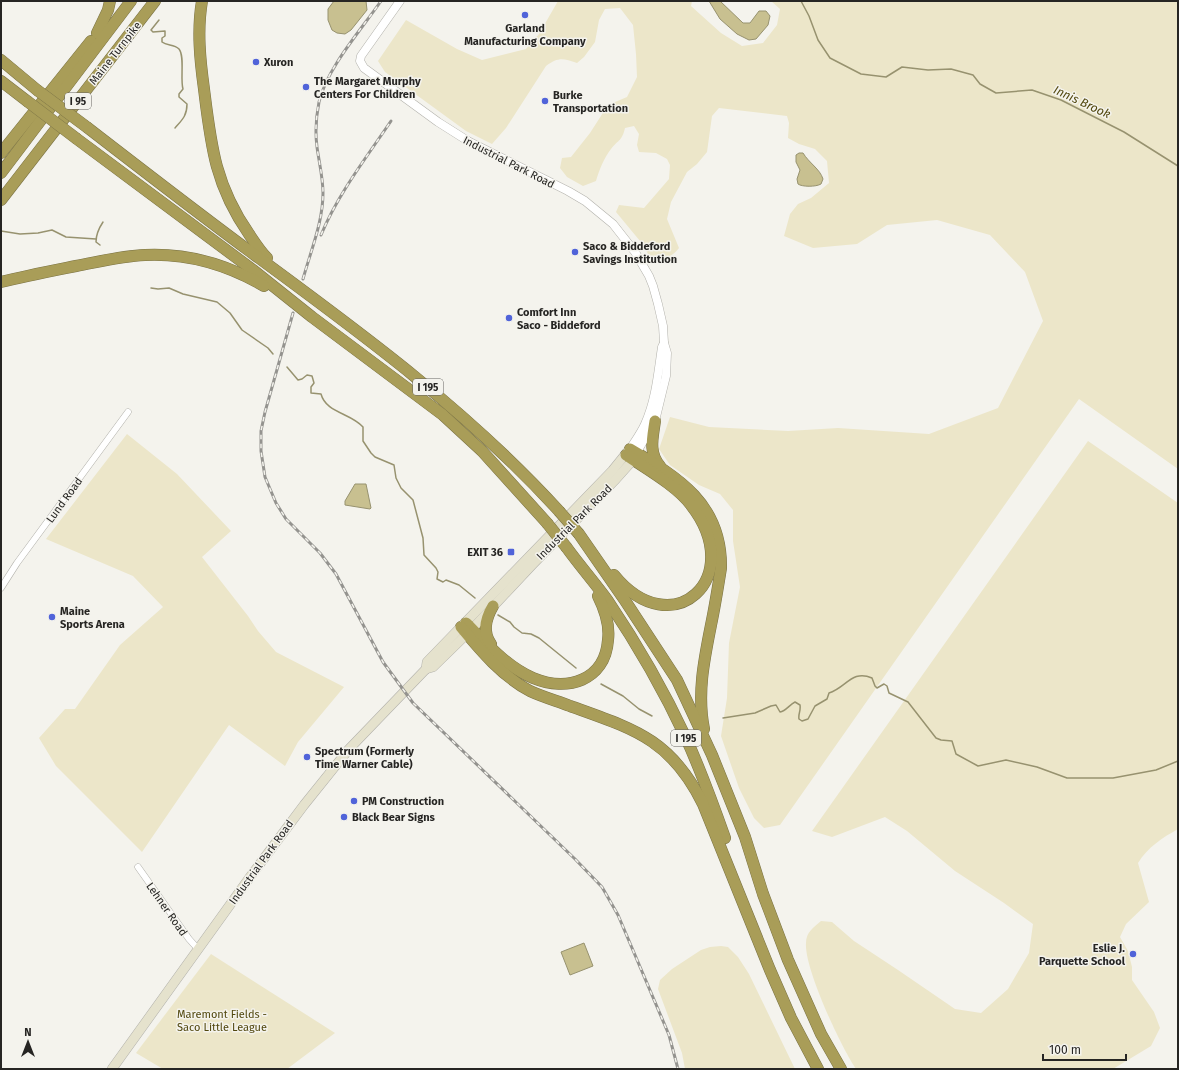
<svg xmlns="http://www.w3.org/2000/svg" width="1179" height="1070" viewBox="0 0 1179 1070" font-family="'Fira Sans',sans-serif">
<rect width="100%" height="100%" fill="#f4f3ed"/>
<g fill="#ece6c9">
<path d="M558,1H692L691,6L721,33L742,46L763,43L777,25L780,9L771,1H1178V469L1079,399L780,825L764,828L754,818L739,788L721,736L727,698L729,643L740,587L733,541V510L720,494L699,485L670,465L659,449L670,417L709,427L788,431L838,428L929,434L998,408L1043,321L1025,272L990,235L937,220L887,225L857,244L813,248L784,236L790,214L798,204L811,198L829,183L827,161L815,149L799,144L788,138L789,123L787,116L719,108L712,116L707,152L697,164L687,172L671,202L667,219L679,248C671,259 663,258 650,257L640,241L616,212L619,205L644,208L669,179L670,165L667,159L656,153L639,152L637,145L639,134L634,126L625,128C622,141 619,139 611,149C604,158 599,170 596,181L583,186L567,177L560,168L562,158L571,157L590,133L608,105L627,97L637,77L636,54L633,25L620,8L605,9L599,20L595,42L584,57L577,63C563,58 558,57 546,66L506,128L492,144L466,131L385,72L378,61L406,20L457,49L482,60L526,49L539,34Z"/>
<polygon points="127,434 177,474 231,531 202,557 248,616 258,631 276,652 344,687 298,742 285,766 229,725 142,852 56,766 39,738 65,709 75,709 120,645 163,607 133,576 46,539"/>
<path d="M1088,441L1178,503V829C1162,838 1148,847 1138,863L1149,902L1126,924L1120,937L1128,951L1132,967V980L1154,1012L1160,1028L1151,1046L1113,1069H856C841,1047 804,968 806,943C806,932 814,927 821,921L832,922L854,941L898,970L955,1009L981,1013L1008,989L1029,953L1033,924L1004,903L955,871L907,831L885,817L832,837L812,831Z"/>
<polygon points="721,946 728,947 738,957 749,974 795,1069 685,1069 682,1053 658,989 660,980 672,969 701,950 710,947"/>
<polygon points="211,954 335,1033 287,1069 163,1069 136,1053"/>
</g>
<g fill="#c8c090" stroke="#97926f">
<polygon points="334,1 366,1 367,10 351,30 345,34 337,33 332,30 328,20 328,9"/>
<polygon points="709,1 720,1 743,23 750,23 759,11 766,11 770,16 768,25 756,39 749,40 737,34 720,19"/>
<path d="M799,153H803C809,163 820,169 823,179L821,184C816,187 802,187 798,184L797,179L800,170L796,162V155Z"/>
<polygon points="355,484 366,484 371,508 370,509 345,505 345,501"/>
<polygon points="584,943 593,966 570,975 561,952"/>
</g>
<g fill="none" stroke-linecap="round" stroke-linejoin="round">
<g stroke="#97926f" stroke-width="1.5">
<polyline points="801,1 809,16 818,40 830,58 861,74 886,77 902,67 928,70 951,69 973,75 980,84 996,93 1032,90 1061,100 1124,132 1178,166"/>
<path d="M159,20L151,30L153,32L165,31V36L162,38V42C167,46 174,44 179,49C185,56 180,79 183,89L179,94V97L187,104C187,116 182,120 175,128"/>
<polyline points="1,231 20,234 38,233 52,230 66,237 96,239"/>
<path d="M100,245L96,242C96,234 99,228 103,222"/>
<polyline points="151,288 158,289 169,288 183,294 217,302 230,313 242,330 268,348 273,354"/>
<path d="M287,367L298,380L302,379L307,375L312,376L314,383L311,387V393L321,394C326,413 351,413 363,427V441L371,453L375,457L394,465L396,478L401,488L413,500L423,538L424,555L436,568L438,572L437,579L443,582L446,580L459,585L475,598"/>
<polyline points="498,615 510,622 514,627 522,633 531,634 539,638 576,668"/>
<polyline points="601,684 623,696 639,709 652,716"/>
<path d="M723,718L755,713L771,706L776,705L780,712C786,711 789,705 795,702L800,705C801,711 798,714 799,719L802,721L808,719L815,706L827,699L829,693C846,688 852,669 872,678L875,686L877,688L884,684L887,686L889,693L908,702L936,738L941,740L952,741L956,754L978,766L1006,760L1037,767L1067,778H1113L1156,770L1178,761"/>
</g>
<g stroke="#b2b1ab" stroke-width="7">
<g id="minor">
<polyline points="1,588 17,563 128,412"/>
<polyline points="138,867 189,939 198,949"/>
</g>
</g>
<g stroke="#b2b1ab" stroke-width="9">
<g id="tertiary">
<polyline points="400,1 361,56 360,61 364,68 438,122 468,141 568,191 585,201 613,224 635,252 649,276 653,286 658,304 663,326 664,343 667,353 666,376 655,421 634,457"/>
<path d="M630,449C635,441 641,433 645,424C656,400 658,373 662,347L664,343"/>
</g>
</g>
<g stroke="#b2b1ab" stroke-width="10">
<g id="secondary">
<polyline points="426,669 433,667 472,629 533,564 616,479 633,460"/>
<polyline points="112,1069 250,877 304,805 349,749 426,669 427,662 612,471 629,450"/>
</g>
</g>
<g stroke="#7b7345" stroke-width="12">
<g id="motorway">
<path d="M202,1C197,30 200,60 204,89C211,146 215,185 249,234C255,243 260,251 267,258"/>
<polyline points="97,33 108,10 110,1"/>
<polyline points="1,60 37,90"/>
<polyline points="1,81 27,101"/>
<path d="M88,128C141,169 194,210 248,250C357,330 467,410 559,511"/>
<polyline points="77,139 253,270 312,317 443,415 482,451 547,523"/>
<polyline points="1,153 91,41"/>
<polyline points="1,173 131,1"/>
<polyline points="1,200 155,1"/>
<path d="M1,282C25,276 51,271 76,266C98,262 121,256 145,255C187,253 228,265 264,286"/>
<path d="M655,421C653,436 648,453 660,466"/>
<path d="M630,449C679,478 722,504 721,568C718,587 715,606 711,625C704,660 697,694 704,729"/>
<polyline points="579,534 624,599 677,680 712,755 745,837 763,894 788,960 821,1034 841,1069"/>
<path d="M567,548C580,566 595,583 608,601C637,644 664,691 686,738C701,771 713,804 725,838"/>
<path d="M614,575C672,646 748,578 691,505C677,486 645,468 626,455"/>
<path d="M466,623C486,643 507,667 533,678C567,692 605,681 608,640C610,625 605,610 598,596"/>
<path d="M461,627C481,651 502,676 530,691C543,697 557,701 570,706C634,729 671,739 703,804L770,970L791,1018L818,1069"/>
<path d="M491,644C482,632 486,618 493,606"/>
</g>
</g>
<use href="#minor" stroke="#fff" stroke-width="6"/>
<use href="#tertiary" stroke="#fff" stroke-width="8"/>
<use href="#secondary" stroke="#e5e2cd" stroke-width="9"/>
<use href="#motorway" stroke="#a99d58" stroke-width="11"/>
<g stroke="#94938f" stroke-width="3">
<g id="rail">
<path d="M321,235C338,194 366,158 391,121"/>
<path d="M303,279C311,250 323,222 323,193C323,178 319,162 317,147C315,132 316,117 319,102C327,68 361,30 381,1"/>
<polyline points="293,313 265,412 261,431 261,451 265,477 276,503 286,519 320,553 336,574 383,662 413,703 575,859 602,887 618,915 669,1035 678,1069"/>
</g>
</g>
<use href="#rail" stroke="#f4f3ed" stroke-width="1.5" stroke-dasharray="4.5" stroke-linecap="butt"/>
<g stroke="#7b7345" stroke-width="12" stroke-linecap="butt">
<g id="motorway-bridge">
<polyline points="37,90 88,128"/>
<polyline points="27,101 77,139"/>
<polyline points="559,511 579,534"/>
<polyline points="547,523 567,548"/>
</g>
</g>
<use href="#motorway-bridge" stroke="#a99d58" stroke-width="11"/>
</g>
<g fill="#5063d9" stroke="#f4f3ed" stroke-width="1.5">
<circle cx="525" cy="15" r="4"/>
<circle cx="256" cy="62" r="4"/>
<circle cx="306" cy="87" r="4"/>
<circle cx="545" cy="101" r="4"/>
<circle cx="575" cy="252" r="4"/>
<circle cx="509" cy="318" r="4"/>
<rect x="507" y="548" width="8" height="8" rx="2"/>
<circle cx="52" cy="617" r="4"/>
<circle cx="307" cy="757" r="4"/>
<circle cx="354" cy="801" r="4"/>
<circle cx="344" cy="817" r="4"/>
<circle cx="1133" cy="954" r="4"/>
</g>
<g text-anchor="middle" stroke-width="3" stroke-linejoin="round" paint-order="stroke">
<g fill="#f4f3ed" stroke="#646360" stroke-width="1">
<rect x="65" y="93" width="26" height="16" rx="3"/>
<rect x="413" y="379" width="30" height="16" rx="3"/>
<rect x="671" y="730" width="30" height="16" rx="3"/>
</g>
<g font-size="10" font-weight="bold" fill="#262523">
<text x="78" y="105">I 95</text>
<text x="428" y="391">I 195</text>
<text x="686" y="742">I 195</text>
</g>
<g font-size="11" font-weight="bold" fill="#262523" stroke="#f4f3ed" text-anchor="start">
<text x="525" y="32" text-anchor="middle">Garland<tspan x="525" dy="13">Manufacturing Company</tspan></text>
<text x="264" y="66">Xuron</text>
<text x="314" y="85">The Margaret Murphy<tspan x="314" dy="13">Centers For Children</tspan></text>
<text x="553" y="99">Burke<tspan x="553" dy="13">Transportation</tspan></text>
<text x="583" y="250">Saco &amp; Biddeford<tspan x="583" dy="13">Savings Institution</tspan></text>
<text x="517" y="316">Comfort Inn<tspan x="517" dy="13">Saco - Biddeford</tspan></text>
<text x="503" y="556" text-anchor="end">EXIT 36</text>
<text x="60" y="615">Maine<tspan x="60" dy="13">Sports Arena</tspan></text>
<text x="315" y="755">Spectrum (Formerly<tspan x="315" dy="13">Time Warner Cable)</tspan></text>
<text x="362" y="805">PM Construction</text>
<text x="352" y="821">Black Bear Signs</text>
<text x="1125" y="952" text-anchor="end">Eslie J.<tspan x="1125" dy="13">Parquette School</tspan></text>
</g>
<g font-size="11" fill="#262523" stroke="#f4f3ed">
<text transform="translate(115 53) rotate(-52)" y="4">Maine Turnpike</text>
<text transform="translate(509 162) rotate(27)" y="4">Industrial Park Road</text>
<text transform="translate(64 500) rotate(-54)" y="4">Lund Road</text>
<text transform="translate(574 522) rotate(-45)" y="4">Industrial Park Road</text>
<text transform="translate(261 862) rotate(-54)" y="4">Industrial Park Road</text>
<text transform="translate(167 909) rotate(55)" y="4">Lehner Road</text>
</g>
<g font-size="11" fill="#52480e" stroke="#f4f3ed">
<text x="222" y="1018">Maremont Fields -<tspan x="222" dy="13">Saco Little League</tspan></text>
</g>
<g font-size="12" font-style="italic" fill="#52480e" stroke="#f4f3ed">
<text transform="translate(1082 102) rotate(25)" y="4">Innis Brook</text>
</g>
</g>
<rect width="1179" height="1070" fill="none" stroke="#262523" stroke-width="4"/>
<g transform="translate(28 1042)" stroke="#f4f3ed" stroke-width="3" paint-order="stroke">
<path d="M0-3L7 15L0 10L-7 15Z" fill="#262523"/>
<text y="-6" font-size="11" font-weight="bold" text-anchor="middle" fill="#262523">N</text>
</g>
<path d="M1043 1054v6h83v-6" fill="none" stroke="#262523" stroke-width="2"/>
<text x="1049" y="1054" font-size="12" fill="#262523" stroke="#f4f3ed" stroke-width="3" paint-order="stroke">100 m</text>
</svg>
